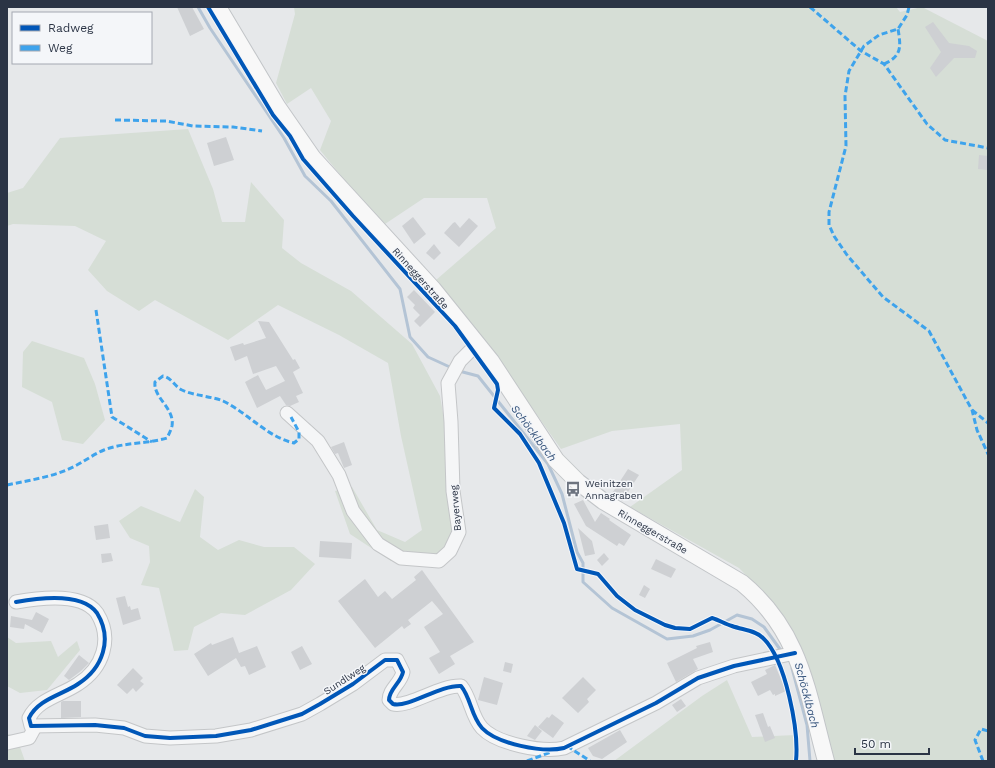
<svg xmlns="http://www.w3.org/2000/svg" width="995" height="768" viewBox="0 0 995 768" font-family="'Work Sans',sans-serif">
<rect width="100%" height="100%" fill="#e6e8ea"/>
<g fill="#d6ded6">
<polygon points="294,7 896,7 900,12 922,7 988,41 988,761 831,761 801,650 775,605 739,568 630,507 682,470 680,424 612,431 561,449 511,378 436,280 496,228 487,198 424,198 382,226 320,150 331,121 311,88 287,104 276,83 295,14"/>
<polygon points="188,129 213,189 222,222 245,222 251,182 284,220 282,248 301,263 351,291 412,344 440,396 449,447 448,500 454,545 428,558 391,561 350,534 335,491 352,487 377,530 405,542 422,530 401,436 388,363 339,335 278,305 228,340 155,300 139,311 107,291 88,270 106,241 75,226 13,224 7,226 7,193 23,188 60,138"/>
<polygon points="32,341 84,358 95,384 105,420 83,444 62,440 52,402 22,387 23,352"/>
<polygon points="195,489 204,497 200,537 218,550 239,540 264,547 294,547 315,564 291,590 245,615 221,613 194,627 188,650 174,651 159,588 141,585 150,562 149,546 130,538 119,521 141,506 180,522"/>
<polygon points="7,637 16,643 51,641 58,657 77,641 80,650 47,690 20,693 7,686"/>
<polygon points="727,680 752,737 796,735 796,761 614,761 702,696"/>
<polygon points="7,734 16,736 25,761 7,761"/>
</g>
<g fill="none" stroke-linecap="round" stroke-linejoin="round">
<g stroke="#b4c4d5" stroke-width="3">
<polyline points="198,7 210,28 284,138 305,176 331,201 400,289 410,337 428,357 452,368"/>
<polyline points="459,371 478,376 548,464 562,494 577,552 583,563 583,582 612,608 667,639 693,636 710,630 737,615 752,619 764,627 782,652"/>
<polyline points="792,668 807,725 810,761"/>
</g>
</g>
<g fill="#ced0d3">
<polygon points="177,7 192,7 204,29 190,36"/>
<polygon points="933,22 949,43 969,46 977,51 975,58 954,58 936,77 930,68 941,52 925,27"/>
<polygon points="226,137 234,160 214,166 207,143"/>
<polygon points="979,155 988,156 987,170 978,169"/>
<polygon points="413,217 426,234 414,244 402,226"/>
<polygon points="469,218 478,226 459,247 444,233 453,223 455,222 460,228"/>
<polygon points="434,244 441,253 434,260 426,253"/>
<polygon points="414,290 435,312 420,327 414,321 420,315 413,308 415,305 407,297"/>
<polygon points="258,321 269,322 293,360 295,359 300,368 293,372 303,393 296,396 299,402 290,406 286,405 280,396 257,408 245,382 258,375 266,390 285,381 276,366 253,374 247,356 235,361 230,347 243,343 244,345 266,338"/>
<polygon points="344,442 352,465 344,468 338,453 335,454 331,447"/>
<polygon points="628,469 639,475 622,501 611,495"/>
<polygon points="583,500 595,522 601,513 610,519 609,520 631,535 624,546 619,543 617,546 586,526 574,504"/>
<polygon points="108,524 110,538 96,540 94,526"/>
<polygon points="578,528 592,541 595,554 585,556"/>
<polygon points="320,541 352,543 351,559 319,557"/>
<polygon points="111,553 113,561 102,563 101,554"/>
<polygon points="604,553 609,559 602,566 597,560"/>
<polygon points="656,559 676,569 671,578 651,569"/>
<polygon points="422,570 474,642 450,656 455,664 439,674 429,658 440,652 424,627 443,614 432,601 408,620 411,624 404,629 402,626 375,648 338,601 365,579 378,597 385,591 392,599 416,580 414,577"/>
<polygon points="644,585 650,589 645,598 639,595"/>
<polygon points="125,596 128,607 130,606 131,610 138,608 141,619 123,625 116,598"/>
<polygon points="36,612 49,619 42,633 25,624 24,629 10,627 11,616 32,620"/>
<polygon points="233,637 239,653 257,646 266,667 249,675 245,666 241,667 236,658 208,676 194,654 211,643 212,645"/>
<polygon points="710,642 713,652 693,659 698,669 676,682 667,663 697,648 696,646"/>
<polygon points="302,646 312,664 300,670 291,652"/>
<polygon points="79,655 89,663 81,671 69,680 64,676"/>
<polygon points="505,662 513,664 511,673 503,671"/>
<polygon points="775,665 786,691 775,696 775,694 773,695 770,690 758,696 751,682 767,674 765,670"/>
<polygon points="133,668 143,678 140,681 144,684 136,692 133,688 127,694 117,685"/>
<polygon points="484,677 503,683 497,705 478,700"/>
<polygon points="583,677 596,690 587,699 589,702 578,713 562,698"/>
<polygon points="681,699 686,706 677,712 672,705"/>
<polygon points="63,701 81,701 81,717 61,718 61,702"/>
<polygon points="763,713 768,727 770,726 775,738 765,742 755,715"/>
<polygon points="552,714 564,723 553,738 538,727 547,717 549,718"/>
<polygon points="535,725 542,731 535,740 527,736"/>
<polygon points="620,730 627,742 602,759 593,756 588,748"/>
</g>
<g fill="none" stroke-linecap="round" stroke-linejoin="round">
<g stroke="#c4c6c8" stroke-width="15">
<g id="minor">
<polyline points="287,413 318,441 339,475 353,511 378,544 401,558 439,561 450,551 459,532 453,491 451,422 448,383 460,361 472,349"/>
<path d="M16,602C38,598 82,592 97,613C113,639 103,668 78,684C62,695 38,699 29,718L31,726L95,725L124,728L145,736L170,738L216,736L251,730L302,714L320,704L353,684L385,660H397L403,672C401,683 389,689 389,700L393,704C409,708 439,685 461,686C471,698 471,716 482,728C497,744 543,753 564,748L656,703L698,678L734,666L795,653"/>
<polyline points="7,743 29,738 35,727"/>
</g>
</g>
<g stroke="#c2c5c8" stroke-width="18">
<path id="major" d="M218,7L277,106L313,158L433,289L491,361L556,460L578,482L603,501L742,583C801,632 807,691 826,761"/>
</g>
<use href="#minor" stroke="#f5f6f7" stroke-width="13"/>
<use href="#major" stroke="#f8f8f8" stroke-width="16"/>
<g stroke="#3ea3ec" stroke-width="3" stroke-dasharray="6 3" stroke-linecap="butt">
<polyline points="810,7 861,51 884,64 927,124 945,140 988,148"/>
<polyline points="909,7 907,15 898,29 879,35 864,46 849,71 845,96 846,146 829,212 829,225 834,236 847,255 883,297 929,331 972,410 977,430 988,454"/>
<path d="M884,64C902,56 901,47 898,29"/>
<polyline points="115,120 166,121 193,126 233,127 262,131"/>
<polyline points="96,310 112,417 152,442"/>
<polyline points="972,410 988,423"/>
<path d="M7,485C30,480 54,477 75,466C85,461 94,454 104,450C125,442 147,444 167,438C169,434 171,430 172,426C175,408 153,398 155,382L163,376C172,378 174,386 182,390C195,396 211,396 223,401C248,413 267,437 294,443L299,439V432L291,417"/>
<polyline points="567,746 590,761"/>
<polyline points="527,761 551,752"/>
<polyline points="983,761 975,740 981,729 988,731"/>
</g>
<g stroke="#f4f6f9" stroke-width="6">
<g id="cycleway">
<path d="M208,7L273,115L290,136L303,159L353,216L455,326L497,384L498,390L494,408L520,434L539,463L564,523L577,569L598,574L617,596L635,610L665,625L675,628L690,629L712,618C719,620 725,624 732,626C743,630 755,630 763,638C786,660 799,731 796,761"/>
<path d="M16,602C38,598 82,592 97,613C113,639 103,668 78,684C62,695 38,699 29,718L31,726L95,725L124,728L145,736L170,738L216,736L251,730L302,714L320,704L353,684L385,660H397L403,672C401,683 389,689 389,700L393,704C409,708 439,685 461,686C471,698 471,716 482,728C497,744 543,753 564,748L656,703L698,678L734,666L795,653"/>
</g>
</g>
<use href="#cycleway" stroke="#0057b8" stroke-width="4"/>
</g>
<defs>
<g id="bus-bare" transform="scale(1.2)"><path d="M-5-6H5V4H4V6H2V4H-2V6H-4V4H-5ZM-3.5-4V0h7V-4ZM-3.5 1.2v1.5H-2V1.2ZM2 1.2v1.5H3.5V1.2Z" fill="#6c737f" stroke="#f4f6f9" stroke-width="2.5" paint-order="stroke"/></g>
</defs>
<g fill-rule="evenodd">
<use href="#bus-bare" x="573" y="489"/>
</g>
<g text-anchor="middle" stroke-width="3" stroke-linejoin="round" paint-order="stroke">
<g font-size="10" fill="#2b3445" stroke="#f4f6f9">
<text transform="translate(421 278) rotate(48)" y="4">Rinneggerstraße</text>
<text transform="translate(455 508) rotate(-95)" y="4">Bayerweg</text>
<text transform="translate(653 531) rotate(30)" y="4">Rinneggerstraße</text>
<text transform="translate(344 679) rotate(-33)" y="4">Sundlweg</text>
</g>
<g font-size="10" fill="#2b3445" stroke="#f4f6f9" text-anchor="start">
<text x="585" y="487">Weinitzen<tspan x="585" dy="12">Annagraben</tspan></text>
</g>
<g font-size="11" font-style="italic" fill="#34527a" stroke="#f4f6f9">
<text transform="translate(534 433) rotate(53)" y="4">Schöcklbach</text>
<text transform="translate(807 695) rotate(75)" y="4">Schöcklbach</text>
</g>
</g>
<rect width="995" height="768" fill="none" stroke="#2b3445" stroke-width="16"/>
<rect x="12" y="12" width="140" height="52" fill="#f4f6f9" stroke="#a4a8b1"/>
<rect x="20" y="25" width="20" height="6" fill="#0057b8" stroke="#a4a8b1"/>
<text x="48" y="32" font-size="12" fill="#2b3445">Radweg</text>
<rect x="20" y="45" width="20" height="6" fill="#3ea3ec" stroke="#a4a8b1"/>
<text x="48" y="52" font-size="12" fill="#2b3445">Weg</text>
<path d="M855 748v6h74v-6" fill="none" stroke="#2b3445" stroke-width="2"/>
<text x="861" y="748" font-size="12" fill="#2b3445" stroke="#f4f6f9" stroke-width="3" paint-order="stroke">50 m</text>
</svg>
